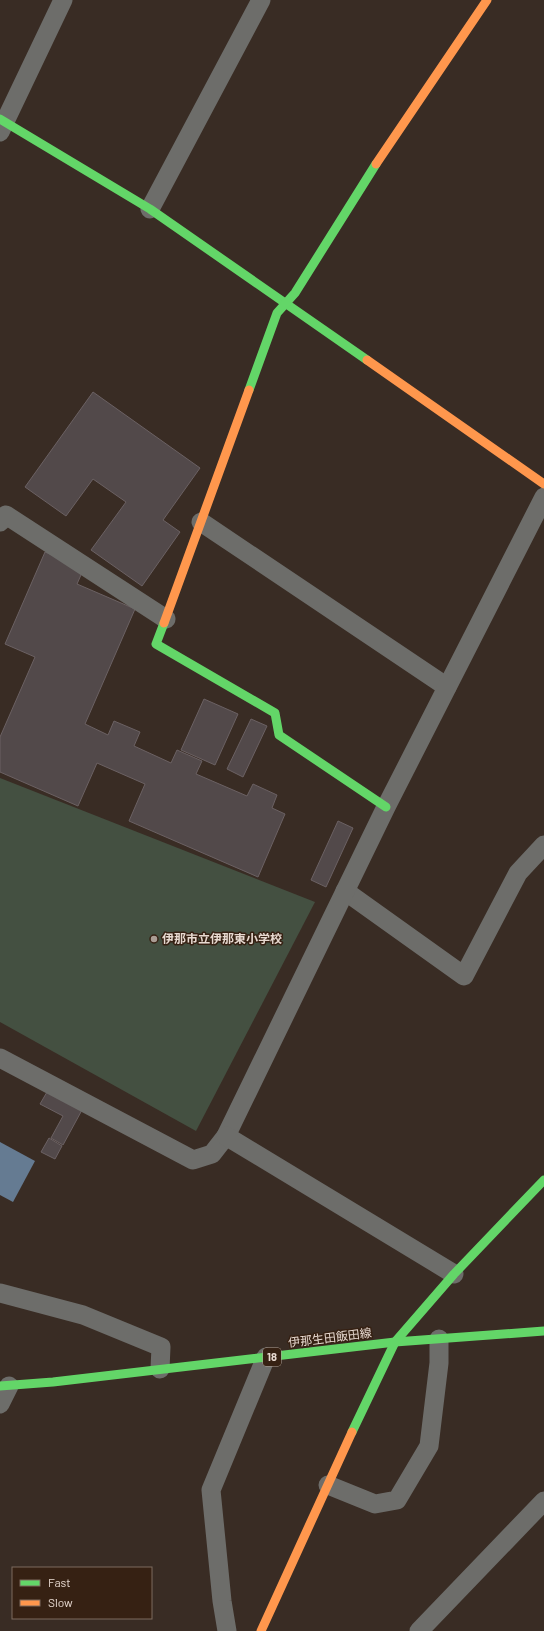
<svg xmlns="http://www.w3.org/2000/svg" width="544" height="1631" viewBox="0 0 544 1631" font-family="Barlow,'Noto Sans JP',sans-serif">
<rect width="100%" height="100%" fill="#392c24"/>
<polygon fill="#445041" points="0,778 315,902 196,1131 0,1022"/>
<polygon fill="#657b92" points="0,1142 35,1161 13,1202 0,1195"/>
<g fill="#52494a" stroke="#6b6163">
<polygon points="93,392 200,468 163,520 180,532 142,586 91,550 126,502 93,479 66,516 25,487"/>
<polygon points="45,552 84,568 77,584 135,609 85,724 108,735 114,721 140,732 134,746 171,763 177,750 202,761 196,774 247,796 253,784 277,795 272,808 285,814 258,877 129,821 145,784 97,763 78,806 0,772 0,737 35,657 5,644"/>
<polygon points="204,699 238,714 215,765 181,750"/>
<polygon points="251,719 267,726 243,777 227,769"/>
<polygon points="338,821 353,828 326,887 311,880"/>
<polygon points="47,1092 82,1110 63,1145 51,1138 63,1116 40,1104"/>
<polygon points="49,1138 62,1146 55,1159 41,1152"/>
</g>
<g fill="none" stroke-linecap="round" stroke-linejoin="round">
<g stroke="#6d6d6a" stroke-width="19">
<polyline points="0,132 63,0"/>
<polyline points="150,209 261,0"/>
<polyline points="0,522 6,515 166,619"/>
<polyline points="201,522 447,687"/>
<polyline points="345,891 464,976 518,873 544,845"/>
<polyline points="0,1058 193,1160 212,1154 226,1136 386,807 544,497"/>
<polyline points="226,1136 454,1274"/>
<polyline points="0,1293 83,1315 161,1347 160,1369"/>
<polyline points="0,1404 9,1386"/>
<polyline points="328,1485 375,1504 397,1500 429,1446 439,1363 439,1339"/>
<polyline points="227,1631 222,1601 211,1490 266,1357"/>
<polyline points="419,1631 544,1501"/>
</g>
<g stroke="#63d668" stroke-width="9">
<polyline points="0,119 150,209 367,360"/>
<polyline points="249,390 277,313 295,293 376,164"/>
<polyline points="164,623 156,644 275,713 279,735 386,807"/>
<polyline points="0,1386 53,1382 395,1342 544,1331"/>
<polyline points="352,1432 395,1342 454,1274 544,1180"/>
</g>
<g stroke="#ff974d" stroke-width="9">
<polyline points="376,164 487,0"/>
<polyline points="367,360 544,484"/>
<polyline points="164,623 249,390"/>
<polyline points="261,1631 352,1432"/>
</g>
</g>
<circle fill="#aa9c94" stroke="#362113" stroke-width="1.5" cx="154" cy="939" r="4"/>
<g text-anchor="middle" stroke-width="3" stroke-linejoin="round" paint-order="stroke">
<rect fill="#362113" stroke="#b2a297" stroke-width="1" x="263" y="1348" width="18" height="18" rx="3"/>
<g font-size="11" font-weight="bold" fill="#e7d9d0">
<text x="272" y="1361">18</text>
</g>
<g font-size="12" font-weight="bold" fill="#e7d9d0" stroke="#362113" text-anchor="start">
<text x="162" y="943">伊那市立伊那東小学校</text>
</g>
<g font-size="12" fill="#e7d9d0" stroke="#362113">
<text transform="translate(330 1338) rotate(-7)" y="4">伊那生田飯田線</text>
</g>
</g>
<rect x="12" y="1567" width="140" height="52" fill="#362113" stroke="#7d6b5f"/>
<rect x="20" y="1580" width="20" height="6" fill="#63d668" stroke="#7d6b5f"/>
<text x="48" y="1587" font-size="12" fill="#e7d9d0">Fast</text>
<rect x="20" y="1600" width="20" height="6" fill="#ff974d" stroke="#7d6b5f"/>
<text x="48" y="1607" font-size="12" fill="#e7d9d0">Slow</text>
</svg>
